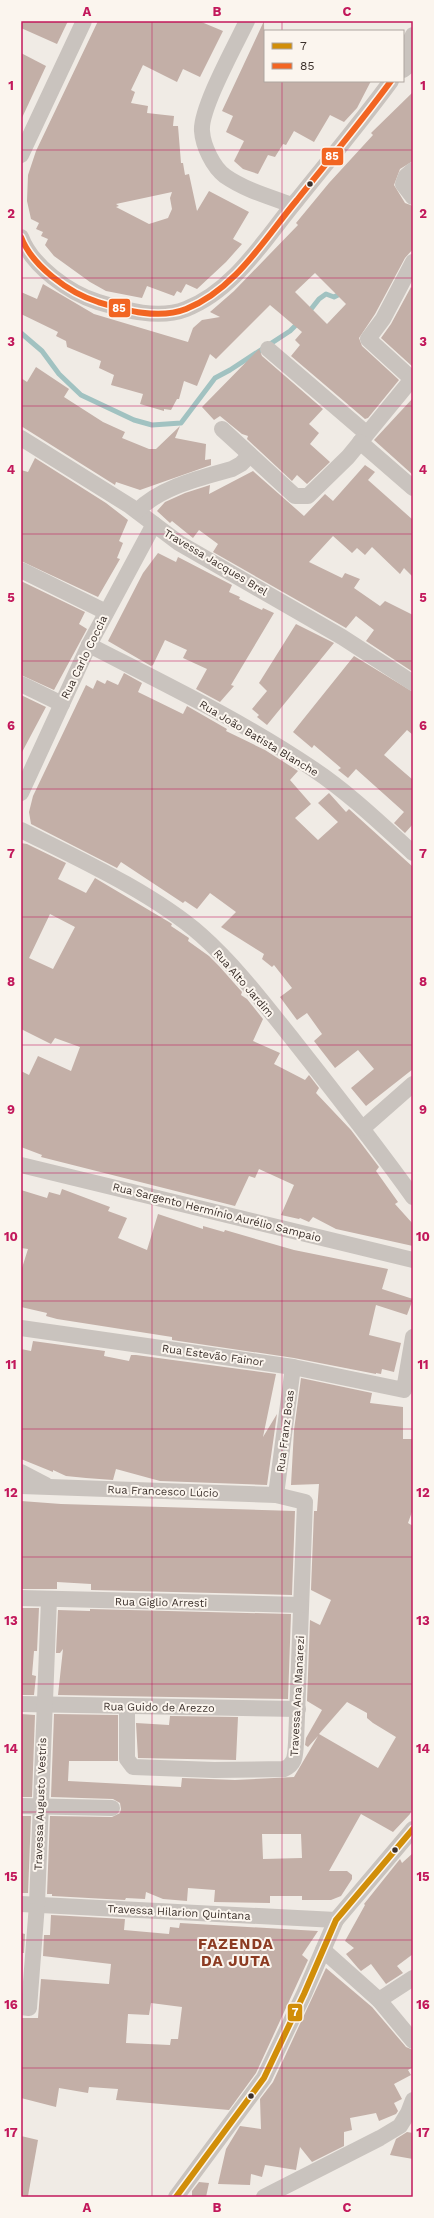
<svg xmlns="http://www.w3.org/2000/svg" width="434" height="2218" viewBox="0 0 434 2218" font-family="'Work Sans',sans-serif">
<rect width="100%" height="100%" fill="#f0ebe5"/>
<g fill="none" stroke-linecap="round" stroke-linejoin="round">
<g stroke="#a1c2c1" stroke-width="5">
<polyline points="308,313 319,299 326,294 334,297 342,293"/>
<polyline points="21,333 42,351 59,374 81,395 134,420 152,425 181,423 215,378 230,370 290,331 300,321"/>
</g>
</g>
<g fill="#c3afa7" fill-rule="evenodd">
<polygon points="21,21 68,21 57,44 21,28"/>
<path d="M98,21H199L223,31L200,77L183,69L177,82L143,65L131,90L135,92L131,103L148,106L147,113L174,116L173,126H178L181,163H183L185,175L189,174L197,211L209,191L249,212L233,239L242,244L226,262L197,289L186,284L181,293L177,291L174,296L147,286L142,298L106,291L90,282L54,256L45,245L48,239L41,236L43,232L36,229L39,223L31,219L27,201L28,175L36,151ZM172,192L170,198L172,209L168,218L149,224L116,207L119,206L116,204Z"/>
<polygon points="264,21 265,81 371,81 357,108 344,122 330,115 314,142 294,131 286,145 283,144 275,157 268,155 258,174 243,169 234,161 244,141 226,132 233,116 222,111"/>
<polygon points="21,53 46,66 21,120"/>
<path d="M413,92V161L400,169L394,185L405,203L413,206V249L405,258L375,314L359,338L362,346L399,380L368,418L365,419L291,356L300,345L295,340L302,332L270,305L216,359L210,354L197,386L184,381L179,399H177L171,410L164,409V411L140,404L143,394L111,385L114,375L99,368L101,361L67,347L66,341L56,336L58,332L54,330L21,314V292L37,299L43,284L94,314L188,342L193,328L202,320L220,317L210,312L234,291L298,225L296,223L329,183L373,135L371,133ZM315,273L346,304L327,324L295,292Z"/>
<polygon points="411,287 413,289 413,367 381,338 391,324"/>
<polygon points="259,349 262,356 323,409 309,424 319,433 310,444 330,462 307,484 297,475 292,481 247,439 248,436 242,434 220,416 214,420 202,407"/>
<polygon points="36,367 69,389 64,397 103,422 125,432 122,438 149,449 156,449 180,426 175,438 206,444 205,460 211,459 211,465 140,490 116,482 115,485 21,426 21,378 27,382"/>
<polygon points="413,398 413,475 374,440"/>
<polygon points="35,458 106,503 128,520 119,541 123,543 117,558 120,559 98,597 21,561 21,470 28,472"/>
<polygon points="365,465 375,472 368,480 413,520 413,577 404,568 400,574 372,547 365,555 357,548 352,553 333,536 309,562 342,578 345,573 360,579 354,588 380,606 385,601 413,615 413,672 366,641 374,630 356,616 346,628 213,552 218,544 199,530 193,538 172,521 170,523 157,511 165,502 185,493 210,485 209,494 253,471 304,516 325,494 333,501"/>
<polygon points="158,553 176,562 178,557 232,585 229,592 240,597 239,599 262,610 263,608 274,613 231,685 234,686 220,702 196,689 207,669 183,658 187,650 165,640 153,665 151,666 108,641 143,573"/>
<polygon points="21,581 85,612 79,624 87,629 54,690 21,675"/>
<polygon points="296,624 334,643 267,725 257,717 259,715 252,709 267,691 259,683"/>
<polygon points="354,656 413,692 413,735 407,730 384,755 413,780 413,824 405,833 394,823 404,812 356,769 348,778 338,770 341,768 314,745 312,748 293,732"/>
<polygon points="124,673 142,683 138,692 183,714 187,706 227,729 226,731 265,750 298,771 290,780 311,804 295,818 318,840 338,822 318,803 329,793 346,812 349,809 413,867 413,1069 366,1106 351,1088 374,1069 358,1050 335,1068 314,1041 322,1034 307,1013 297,1020 280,997 292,988 274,965 272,967 262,959 264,954 221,927 236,912 210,893 197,909 185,901 183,903 121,862 117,868 31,824 29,812 33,796 86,685 93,689 97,680 105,684 107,680 118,685"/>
<polygon points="21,695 46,707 21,754"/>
<path d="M21,843L27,844L66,863L58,879L86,893L95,878L169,922L172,924L171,926L189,938L188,941L209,956L219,966L242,992L241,995L247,999L263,1019L253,1041L280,1053L274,1064L305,1080L309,1075L319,1088L316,1093L351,1130L379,1167L376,1171L398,1202L395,1204L413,1224V1246L336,1229L313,1217L309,1222L300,1218L299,1219L281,1215L294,1185L259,1169L255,1178L249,1176L235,1206L41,1157L42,1155L21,1147V1071L29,1075L38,1056L71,1071L80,1047L55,1038L51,1044L21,1029ZM50,914L75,927L53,969L29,958Z"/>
<polygon points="62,1189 110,1207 108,1211 127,1218 118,1238 147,1250 158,1214 203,1229 203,1226 224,1232 225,1230 294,1250 388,1269 382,1289 413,1299 407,1315 376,1305 369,1335 401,1343 394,1372 382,1369 381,1374 376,1373 376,1374 294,1358 172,1340 172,1337 57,1319 46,1316 47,1313 21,1307 21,1271 28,1249 21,1248 21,1190 47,1198 49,1192 60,1195"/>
<polygon points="33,1341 105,1351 104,1356 129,1361 131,1355 136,1355 276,1374 263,1437 277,1414 267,1485 160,1481 116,1469 113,1480 86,1478 66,1476 53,1470 53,1472 21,1459 21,1349 31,1351"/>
<path d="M301,1378L372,1393L370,1403L403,1407V1439H413V1509L408,1523L413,1526V1807L410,1814L393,1832L361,1814L329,1871H347L352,1875V1879L341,1896L331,1900H302V1896H270V1903L214,1902L215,1890L188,1888L187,1901L163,1899L146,1892L145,1899L126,1898L125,1900L52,1896V1894H47L50,1816L112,1817L120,1813L121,1809L120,1803L113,1799L51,1797L54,1714L118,1715V1761H69L68,1781L181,1787L182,1778L235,1780L294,1777L318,1736L308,1747L305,1745L306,1738L322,1710L307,1701L310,1620L320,1625L331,1600L311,1590L314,1511H317L319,1484L291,1485L294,1430ZM347,1702L367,1713V1718L373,1723L396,1737L378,1768L319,1734ZM262,1834H301L302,1858L263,1859Z"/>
<polygon points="21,1501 61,1504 295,1511 292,1595 91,1590 91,1584 57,1582 57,1589 21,1589"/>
<polygon points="21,1608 39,1608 37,1651 34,1651 32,1675 36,1676 34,1695 21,1695"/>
<polygon points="90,1609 291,1614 288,1699 58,1695 63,1649 60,1653 56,1653 58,1610 90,1611"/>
<polygon points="21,1714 35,1715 32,1797 21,1797"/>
<polygon points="170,1716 238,1717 236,1760 138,1758 136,1723 169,1725"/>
<polygon points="21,1816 31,1816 28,1893 21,1893"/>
<polygon points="413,1853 413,1954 397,1966 403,1973 386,1984 371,1964 361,1971 358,1968 346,1954 354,1948 345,1941 365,1905 364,1904 400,1859 402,1863"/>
<path d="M51,1915L125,1919L124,1930L169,1934L170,1927L179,1928L180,1923L318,1931L302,1955L308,1960L256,2073L229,2110L116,2100L118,2089L89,2087L88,2093L59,2088L56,2107L21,2098V2018H38L41,1979L109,1984L111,1964L43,1956L44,1935H50ZM151,2003L182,2007L178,2039H171L170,2045L126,2043L128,2014L149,2015Z"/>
<polygon points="21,1933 25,1934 24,1953 21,1953"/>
<polygon points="326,1968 372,2007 406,2047 413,2050 413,2067 408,2070 411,2075 394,2084 402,2099 394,2103 398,2111 396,2114 379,2121 376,2113 350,2118 352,2130 344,2132 344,2146 312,2162 300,2147 296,2170 265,2165 262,2177 251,2174 250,2185 218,2184 226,2149 240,2126 261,2129 260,2099 273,2082"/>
<polygon points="407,2132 413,2133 413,2159 390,2155 396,2139"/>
<polygon points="21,2136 38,2140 28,2196 21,2195"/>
<polygon points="199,2182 209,2183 206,2197 192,2197 192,2191"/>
</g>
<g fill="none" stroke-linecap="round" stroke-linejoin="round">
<g stroke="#c9c3be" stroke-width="16">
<path d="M247,21C236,44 200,109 202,131C203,146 213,167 225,176C245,190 270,197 292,205"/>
<polyline points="403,56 413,35"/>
<polyline points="403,70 413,62"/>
<polyline points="21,155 84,21"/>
<polyline points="413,170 406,176 403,184 413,197"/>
<path d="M21,237C32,266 69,293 98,302C125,310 158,320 186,309C235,290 265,238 297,200C329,160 361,122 391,81"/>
<polyline points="413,262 383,319 368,339 413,380"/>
<polyline points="268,349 366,433"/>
<polyline points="222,429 295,496 308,496 348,457 412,379"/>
<polyline points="21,438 130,506 179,543 342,637 413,683"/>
<polyline points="360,442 413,488"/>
<path d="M137,511C161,487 200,478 232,469L241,464L250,455"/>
<polyline points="21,570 106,612"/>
<path d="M89,645C165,684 242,721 313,769C349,793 381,824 413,853"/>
<polyline points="21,684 62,704"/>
<polyline points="21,793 89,645 154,524"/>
<path d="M21,830C79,859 153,893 201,935C236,966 265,1005 294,1041C335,1093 375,1144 413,1197"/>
<polyline points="363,1128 413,1084"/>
<polyline points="21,1165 413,1260"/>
<polyline points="21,1328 293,1367 404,1390 413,1337"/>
<polyline points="21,1472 46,1485"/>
<path d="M21,1486L276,1495L305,1502L296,1743C295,1755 296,1764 284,1769L214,1770L133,1767L127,1759V1707"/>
<polyline points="276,1495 293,1367"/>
<polyline points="21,1598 301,1605"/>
<polyline points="21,1704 298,1709"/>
<polyline points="21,1806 112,1808"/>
<polyline points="21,1904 336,1920"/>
<polyline points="323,1950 379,2000 413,1978"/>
<polyline points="379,2000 413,2041"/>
<polyline points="21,2007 29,2008 37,1904 49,1599"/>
<polyline points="176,2197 264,2078 304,1994 336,1920 413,1829"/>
<polyline points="264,2197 380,2138 400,2126 408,2113 413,2100"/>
</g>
<g stroke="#fbf5ee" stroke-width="9">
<polyline id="bus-1" points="176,2197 264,2078 304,1994 336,1920 413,1829"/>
</g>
<g stroke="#fbf5ee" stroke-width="9">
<path id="bus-2" d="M21,237C32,266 69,293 98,302C125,310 158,320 186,309C235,290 265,238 297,200C329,160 361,122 391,81"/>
</g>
<use href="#bus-1" stroke="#d18e09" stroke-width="6"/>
<use href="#bus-2" stroke="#f26522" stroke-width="6"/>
</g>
<path fill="none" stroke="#c2185b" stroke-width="1" stroke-opacity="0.55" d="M152,21V2197M282,21V31M282,81V2197M21,150H413M21,278H413M21,406H413M21,534H413M21,661H413M21,789H413M21,917H413M21,1045H413M21,1173H413M21,1301H413M21,1429H413M21,1557H413M21,1684H413M21,1812H413M21,1940H413M21,2068H413"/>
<g fill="#3b302b" stroke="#fbf5ee" stroke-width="1.5">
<circle cx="310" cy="184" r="3.5"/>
<circle cx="395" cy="1850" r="3.5"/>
<circle cx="251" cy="2096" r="3.5"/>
</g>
<g text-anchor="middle" stroke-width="4" stroke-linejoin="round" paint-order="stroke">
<g font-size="11" fill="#3b302b" stroke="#fbf5ee">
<text transform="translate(216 562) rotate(31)" y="4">Travessa Jacques Brel</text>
<text transform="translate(84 657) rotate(-64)" y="4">Rua Carlo Coccia</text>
<text transform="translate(259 738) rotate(31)" y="4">Rua João Batista Blanche</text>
<text transform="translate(244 983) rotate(49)" y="4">Rua Alto Jardim</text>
<text transform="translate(217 1212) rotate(14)" y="4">Rua Sargento Hermínio Aurélio Sampaio</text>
<text transform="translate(213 1355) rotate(8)" y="4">Rua Estevão Fainor</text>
<text transform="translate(285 1431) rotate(-83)" y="4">Rua Franz Boas</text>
<text transform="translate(163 1491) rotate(2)" y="4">Rua Francesco Lúcio</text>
<text transform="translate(161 1602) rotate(1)" y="4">Rua Giglio Arresti</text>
<text transform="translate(297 1696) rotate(-87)" y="4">Travessa Ana Manarezi</text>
<text transform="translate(159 1707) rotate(1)" y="4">Rua Guido de Arezzo</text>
<text transform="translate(40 1804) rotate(-88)" y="4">Travessa Augusto Vestris</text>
<text transform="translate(179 1912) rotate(3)" y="4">Travessa Hilarion Quintana</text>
</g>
<g font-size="15" font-weight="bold" letter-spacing="1" fill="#8c3b22" stroke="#fbf5ee">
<text x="236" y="1949">FAZENDA<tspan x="236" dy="17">DA JUTA</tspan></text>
</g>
</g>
<g stroke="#fbf5ee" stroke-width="1.5">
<rect x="321" y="147" width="23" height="19" rx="4" fill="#f26522"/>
<rect x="108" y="298" width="23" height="20" rx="4" fill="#f26522"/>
<rect x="287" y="2003" width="16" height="19" rx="4" fill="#d18e09"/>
</g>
<g font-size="11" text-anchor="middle" font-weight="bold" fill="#fff">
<text x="332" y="160">85</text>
<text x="119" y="312">85</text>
<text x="295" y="2016">7</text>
</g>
<rect width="434" height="2218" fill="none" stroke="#fbf5ee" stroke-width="44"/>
<rect x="264" y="30" width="140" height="52" fill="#fbf5ee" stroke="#aea6a0"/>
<rect x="272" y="43" width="20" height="6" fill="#d18e09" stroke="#aea6a0"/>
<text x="300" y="50" font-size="12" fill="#3b302b">7</text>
<rect x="272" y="63" width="20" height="6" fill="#f26522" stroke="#aea6a0"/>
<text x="300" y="70" font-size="12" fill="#3b302b">85</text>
<rect x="22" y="22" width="390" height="2174" fill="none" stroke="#c2185b" stroke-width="1.5"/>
<g font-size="13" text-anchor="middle" font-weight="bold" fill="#c2185b">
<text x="87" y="16">A</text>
<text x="217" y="16">B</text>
<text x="347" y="16">C</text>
<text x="11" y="90">1</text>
<text x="423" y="90">1</text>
<text x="11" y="218">2</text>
<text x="423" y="218">2</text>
<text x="11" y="346">3</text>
<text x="423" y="346">3</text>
<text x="11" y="474">4</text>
<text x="423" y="474">4</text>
<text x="11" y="602">5</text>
<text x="423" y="602">5</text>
<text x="11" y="730">6</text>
<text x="423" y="730">6</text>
<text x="11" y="858">7</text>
<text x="423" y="858">7</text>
<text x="11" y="986">8</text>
<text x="423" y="986">8</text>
<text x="11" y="1114">9</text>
<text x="423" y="1114">9</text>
<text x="11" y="1241">10</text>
<text x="423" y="1241">10</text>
<text x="11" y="1369">11</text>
<text x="423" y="1369">11</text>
<text x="11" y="1497">12</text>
<text x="423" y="1497">12</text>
<text x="11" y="1625">13</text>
<text x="423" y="1625">13</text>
<text x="11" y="1753">14</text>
<text x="423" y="1753">14</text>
<text x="11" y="1881">15</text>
<text x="423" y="1881">15</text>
<text x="11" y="2009">16</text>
<text x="423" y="2009">16</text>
<text x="11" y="2137">17</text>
<text x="423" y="2137">17</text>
<text x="87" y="2212">A</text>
<text x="217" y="2212">B</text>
<text x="347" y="2212">C</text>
</g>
</svg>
